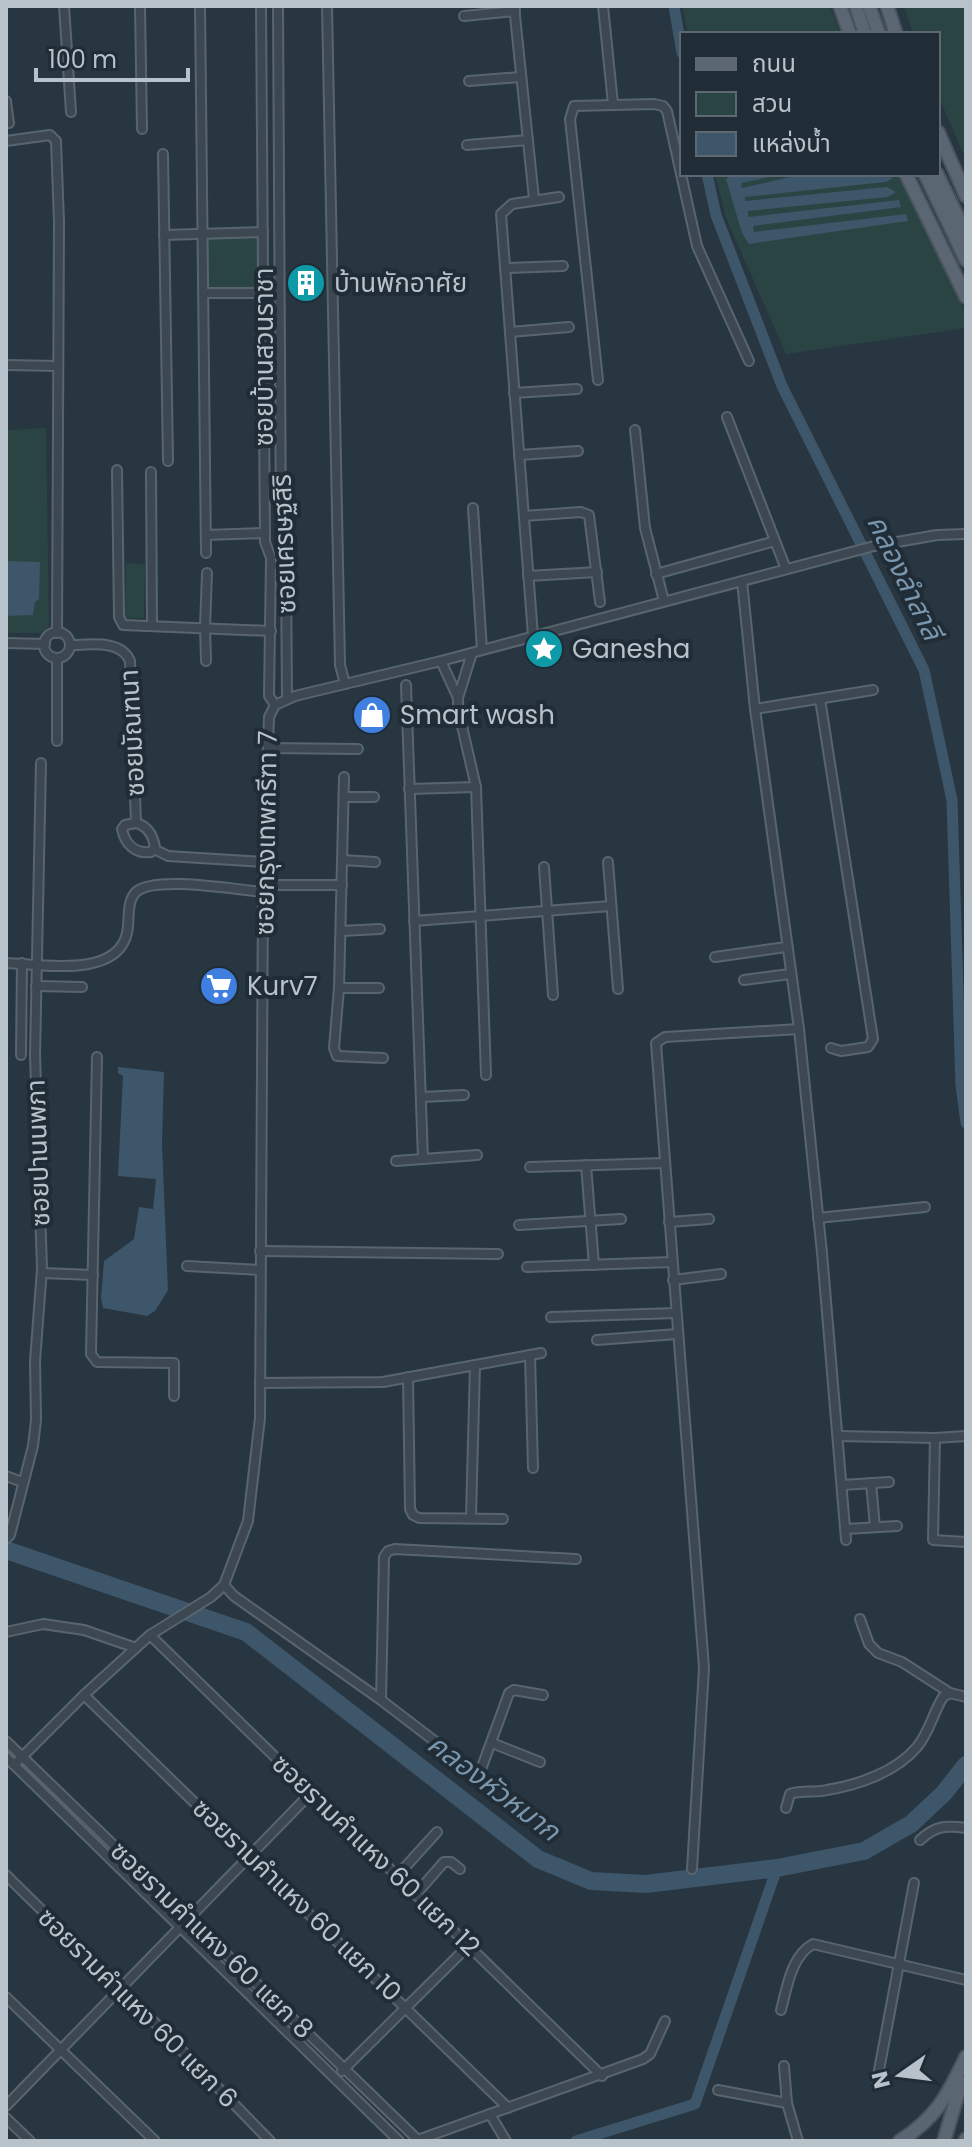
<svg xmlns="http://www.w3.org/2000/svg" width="972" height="2147" viewBox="0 0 972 2147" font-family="Poppins,'Noto Sans Thai',sans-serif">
<rect width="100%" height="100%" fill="#273641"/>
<g fill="#2a4443">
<polygon points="682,6 830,6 841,34 688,34"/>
<polygon points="904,6 966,6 966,160 938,95 938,34 913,34"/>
<polygon points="715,174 900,174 966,313 966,328 786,354 726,218"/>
<polygon points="257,238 258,288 209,288 208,239"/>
<polygon points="46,428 49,626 41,633 6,633 6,430"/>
<polygon points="126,563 145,564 144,618 125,618"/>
</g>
<g fill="#3e5669">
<polygon points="732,174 784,174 741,183 742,188 803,174 890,174 892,179 885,182 745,197 745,201 887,187 896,192 888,197 748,211 748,217 899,200 901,207 753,226 754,232 906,214 908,221 749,244 742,233 726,179"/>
<polygon points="6,561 40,562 39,599 35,602 33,615 6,616"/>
<polygon points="118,1067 164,1072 162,1144 168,1290 155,1311 147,1316 103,1308 101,1298 104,1261 134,1239 139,1207 153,1209 156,1179 118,1176 123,1076 118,1073"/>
</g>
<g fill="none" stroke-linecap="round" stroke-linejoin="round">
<g stroke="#3e5669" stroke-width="11">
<polyline points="674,6 682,53"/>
<polyline points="707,174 716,215 782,386 924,670 952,800 961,1085 966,1123"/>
<polyline points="576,2141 695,2104 777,1868"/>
</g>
<polyline stroke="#3e5669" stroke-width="18" points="6,1550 246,1632 538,1859 591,1881 646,1884 777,1868 864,1851 911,1824 944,1793 966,1765"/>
<g stroke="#59656e" stroke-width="12">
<g id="street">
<polyline points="64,6 71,112"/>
<polyline points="140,6 142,129"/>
<polyline points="200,6 206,553"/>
<polyline points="261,6 265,542 271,558 269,696 275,705"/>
<polyline points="278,6 281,540 286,571 287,699"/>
<polyline points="327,6 340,665 345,684"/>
<polyline points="514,6 534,199"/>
<polyline points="603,6 613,104"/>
<polyline points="464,16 515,11"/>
<polyline points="469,81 521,77"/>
<polyline points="6,101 9,123"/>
<polyline points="6,141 50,135 56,141 59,222 57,633"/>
<polyline points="467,145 528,140"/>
<polyline points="163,154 168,461"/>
<polyline points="164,235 263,232"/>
<polyline points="505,268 563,266"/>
<polyline points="204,293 263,293"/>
<polyline points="510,332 569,327"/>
<polyline points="6,365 58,366"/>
<polyline points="598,380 570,119 574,106 654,104 663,106 667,111 697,246 749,361"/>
<polyline points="514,393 577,389"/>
<polyline points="727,417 786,569"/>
<polyline points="635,430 645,528 664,601"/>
<polyline points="519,455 578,451"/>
<polyline points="117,470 119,617 123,625 271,631"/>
<polyline points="151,472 152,626"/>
<polyline points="473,508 482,650"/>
<polyline points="524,516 581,512 589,515 600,602"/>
<polyline points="206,535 265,533"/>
<polyline points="656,574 775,541"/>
<polyline points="528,576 597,572"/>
<polyline points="742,581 755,709 799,1029 822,1253 846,1540"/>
<circle cx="57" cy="645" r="13"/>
<polyline points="533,636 501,214 512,204 559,197"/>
<polyline points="6,643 45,644"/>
<path d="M70,645C89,645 121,639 130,661L136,823"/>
<polyline points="472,653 458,698 458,709 476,787 486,1075"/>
<polyline points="206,661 205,627 207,573"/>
<polyline points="441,661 458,698"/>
<polyline points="406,685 423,1159"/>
<polyline points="820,699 873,1039 868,1047 841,1051 831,1048"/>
<polyline points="755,709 873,690"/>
<polyline points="57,741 57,658"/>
<polyline points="268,748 358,749"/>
<polyline points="344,777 339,988 334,1048 337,1056 383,1058"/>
<polyline points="409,789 476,787"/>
<polyline points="344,797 374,797"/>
<path d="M136,823C147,826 153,835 155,847L151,852C135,854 125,844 122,829L125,825Z"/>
<polyline points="154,849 168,856 264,862"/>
<polyline points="342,860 375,862"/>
<polyline points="608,862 618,989"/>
<polyline points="544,867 553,995"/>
<polyline points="264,885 342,885"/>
<polyline points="414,921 611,906"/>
<polyline points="341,931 380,929"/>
<polyline points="715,957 786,947"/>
<path d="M6,963C40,964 117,979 127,933C130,920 126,902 136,892C155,875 237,890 263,892"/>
<polyline points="744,980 790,974"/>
<polyline points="36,986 82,987"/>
<polyline points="339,988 379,988"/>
<polyline points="21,1055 22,963"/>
<polyline points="97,1057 91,1354 97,1362 174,1363 174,1396"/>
<polyline points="421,1097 464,1095"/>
<polyline points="396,1161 477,1155"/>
<polyline points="586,1165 594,1265"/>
<polyline points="530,1167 665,1163"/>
<polyline points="818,1218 925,1207"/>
<polyline points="669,1222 709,1219"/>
<polyline points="519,1225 621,1219"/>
<polyline points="260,1251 498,1254"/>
<polyline points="187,1266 260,1270"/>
<polyline points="527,1267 672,1262"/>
<polyline points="42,1273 93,1275"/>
<polyline points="673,1280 721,1274"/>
<polyline points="551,1317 676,1313"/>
<polyline points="597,1340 677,1334"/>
<polyline points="530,1355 533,1468"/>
<polyline points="408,1377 410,1509 413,1515 419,1518 503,1519"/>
<polyline points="260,1383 383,1382 541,1353"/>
<polyline points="838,1436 935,1438 966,1436"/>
<polyline points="935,1438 933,1540 966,1542"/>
<polyline points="6,1476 22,1482"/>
<polyline points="871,1483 875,1527"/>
<polyline points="842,1485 889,1482"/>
<polyline points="471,1518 475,1365"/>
<polyline points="846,1529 897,1526"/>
<polyline points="6,1539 10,1535 33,1446 36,1420 35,1361 42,1269 35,1055 41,763"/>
<polyline points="224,1585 234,1596 381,1700"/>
<polyline points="860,1619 869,1644 878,1653 902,1662 950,1693"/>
<polyline points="6,1632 43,1624 84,1630 136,1648"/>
<polyline points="150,1635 602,2076"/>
<polyline points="84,1695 508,2108"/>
<polyline points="543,1695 514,1690 509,1693 479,1775 381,1700 384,1557 388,1551 395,1549 576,1559"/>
<polyline points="6,1741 418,2140"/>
<polyline points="492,1743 540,1762"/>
<polyline points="6,1757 399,2141"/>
<polyline points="14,1765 84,1695 150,1635 211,1597 224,1585 248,1521 260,1418 263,892 269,717 275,705 295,696 441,661 874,546 937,535 966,534"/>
<path d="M786,1808L790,1794C802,1790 815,1793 827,1790C858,1785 896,1772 917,1747C929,1733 933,1713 943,1697L950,1693L966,1697"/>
<path d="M920,1840C935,1826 945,1825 966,1828"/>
<polyline points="692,1869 704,1668 656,1043 665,1037 799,1029"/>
<polyline points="6,1875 121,1988 270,2141"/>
<polyline points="397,1876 437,1832"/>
<polyline points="416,1894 444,1862 451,1862 460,1869"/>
<polyline points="6,1997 155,2141"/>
<path d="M781,2010C787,1988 791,1956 813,1944L966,1980"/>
<polyline points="784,2066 787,2103 798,2141"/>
<polyline points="342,2071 469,1945"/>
<polyline points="877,2081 914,1883"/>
<polyline points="718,2090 787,2103"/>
<polyline points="6,2106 311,1793"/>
<polyline points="490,2114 506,2141"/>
<polyline points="6,2118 30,2141"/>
<polyline points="415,2141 643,2059 650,2054 665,2021"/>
</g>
</g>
<g stroke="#48535d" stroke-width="16">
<g id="primary">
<polyline points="840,6 850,34"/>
<polyline points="856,6 865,34"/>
<polyline points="869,6 879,34"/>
<polyline points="887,6 896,34"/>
<polyline points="938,132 966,196"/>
<polyline points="906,174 966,297"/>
<polyline points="925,174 966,260"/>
<polyline points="937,174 966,234"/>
<path d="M900,2141C936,2118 948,2095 966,2057"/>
<polyline points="944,2141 961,2083"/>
<polyline points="965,2141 966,2139"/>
</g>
</g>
<use href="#street" stroke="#3c4751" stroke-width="8"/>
<use href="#primary" stroke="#5a6671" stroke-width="12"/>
</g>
<defs>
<g id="building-disc" transform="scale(2)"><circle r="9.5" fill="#0f9aa8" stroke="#202c36"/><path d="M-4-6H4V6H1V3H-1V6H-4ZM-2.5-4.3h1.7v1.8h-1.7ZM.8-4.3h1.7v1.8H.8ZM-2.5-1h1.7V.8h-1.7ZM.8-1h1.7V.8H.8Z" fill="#fff"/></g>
<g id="sight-disc" transform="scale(2)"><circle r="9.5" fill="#0f9aa8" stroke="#202c36"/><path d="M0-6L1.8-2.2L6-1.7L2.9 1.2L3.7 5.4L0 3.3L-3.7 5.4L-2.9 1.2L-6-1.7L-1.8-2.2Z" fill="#fff"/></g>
<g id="shop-disc" transform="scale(2)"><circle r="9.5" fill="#3f7fe0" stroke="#202c36"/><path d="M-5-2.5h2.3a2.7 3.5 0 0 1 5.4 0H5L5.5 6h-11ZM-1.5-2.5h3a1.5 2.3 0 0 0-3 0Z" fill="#fff"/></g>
<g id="supermarket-disc" transform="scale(2)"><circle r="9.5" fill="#3f7fe0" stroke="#202c36"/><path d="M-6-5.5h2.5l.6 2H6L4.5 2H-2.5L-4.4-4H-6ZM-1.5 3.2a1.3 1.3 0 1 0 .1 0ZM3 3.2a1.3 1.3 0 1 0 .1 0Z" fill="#fff"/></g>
</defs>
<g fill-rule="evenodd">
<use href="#building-disc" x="306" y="283"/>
<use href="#sight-disc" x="544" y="649"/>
<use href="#shop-disc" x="372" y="715"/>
<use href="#supermarket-disc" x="219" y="986"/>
</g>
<g text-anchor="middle" stroke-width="8" stroke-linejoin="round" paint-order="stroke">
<g font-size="26" fill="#b8c2cb" stroke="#202c36" text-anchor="start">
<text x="334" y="292">บ้านพักอาศัย</text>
<text x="572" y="658">Ganesha</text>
<text x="400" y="724">Smart wash</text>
<text x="247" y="995">Kurv7</text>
</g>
<g font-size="26" fill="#b8c2cb" stroke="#202c36">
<text transform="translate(264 357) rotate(-90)" y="9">ซอยบ้านสวนราชา</text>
<text transform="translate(284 544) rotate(-92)" y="9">ซอยเศรษฐสิริ</text>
<text transform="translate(132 733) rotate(-93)" y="9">ซอยมัณฑนา</text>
<text transform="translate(266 833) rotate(-89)" y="9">ซอยกรุงเทพกรีฑา 7</text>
<text transform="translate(38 1153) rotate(-92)" y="9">ซอยปานนพภา</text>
<text transform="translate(376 1855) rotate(44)" y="9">ซอยรามคำแหง 60 แยก 12</text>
<text transform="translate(297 1900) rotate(44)" y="9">ซอยรามคำแหง 60 แยก 10</text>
<text transform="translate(212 1940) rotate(44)" y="9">ซอยรามคำแหง 60 แยก 8</text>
<text transform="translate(138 2008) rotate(45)" y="9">ซอยรามคำแหง 60 แยก 6</text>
</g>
<g font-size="28" font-style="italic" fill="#7a96ac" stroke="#202c36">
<text transform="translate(905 577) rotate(64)" y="10">คลองลำสาลี</text>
<text transform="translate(494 1787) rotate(37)" y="10">คลองหัวหมาก</text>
</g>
</g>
<rect width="972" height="2147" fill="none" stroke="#b8c2cb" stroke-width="16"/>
<rect x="680" y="32" width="260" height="144" fill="#202c36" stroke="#5d6872" stroke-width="2"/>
<rect x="696" y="58" width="40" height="12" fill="#5a6671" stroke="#5d6872" stroke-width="2"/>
<text x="752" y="72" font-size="24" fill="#b8c2cb">ถนน</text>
<rect x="696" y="92" width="40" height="24" fill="#2a4443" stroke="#5d6872" stroke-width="2"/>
<text x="752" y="112" font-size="24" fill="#b8c2cb">สวน</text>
<rect x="696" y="132" width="40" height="24" fill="#3e5669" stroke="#5d6872" stroke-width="2"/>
<text x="752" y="152" font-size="24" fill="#b8c2cb">แหล่งน้ำ</text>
<g transform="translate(900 2075) rotate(256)" stroke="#202c36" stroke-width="6" paint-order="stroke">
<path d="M0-6L14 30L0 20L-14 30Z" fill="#b8c2cb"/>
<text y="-12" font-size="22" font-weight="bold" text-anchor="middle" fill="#b8c2cb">N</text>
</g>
<path d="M36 68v12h152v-12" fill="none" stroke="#b8c2cb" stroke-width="4"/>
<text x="48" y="68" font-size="24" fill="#b8c2cb" stroke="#202c36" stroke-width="6" paint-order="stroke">100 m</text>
</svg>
